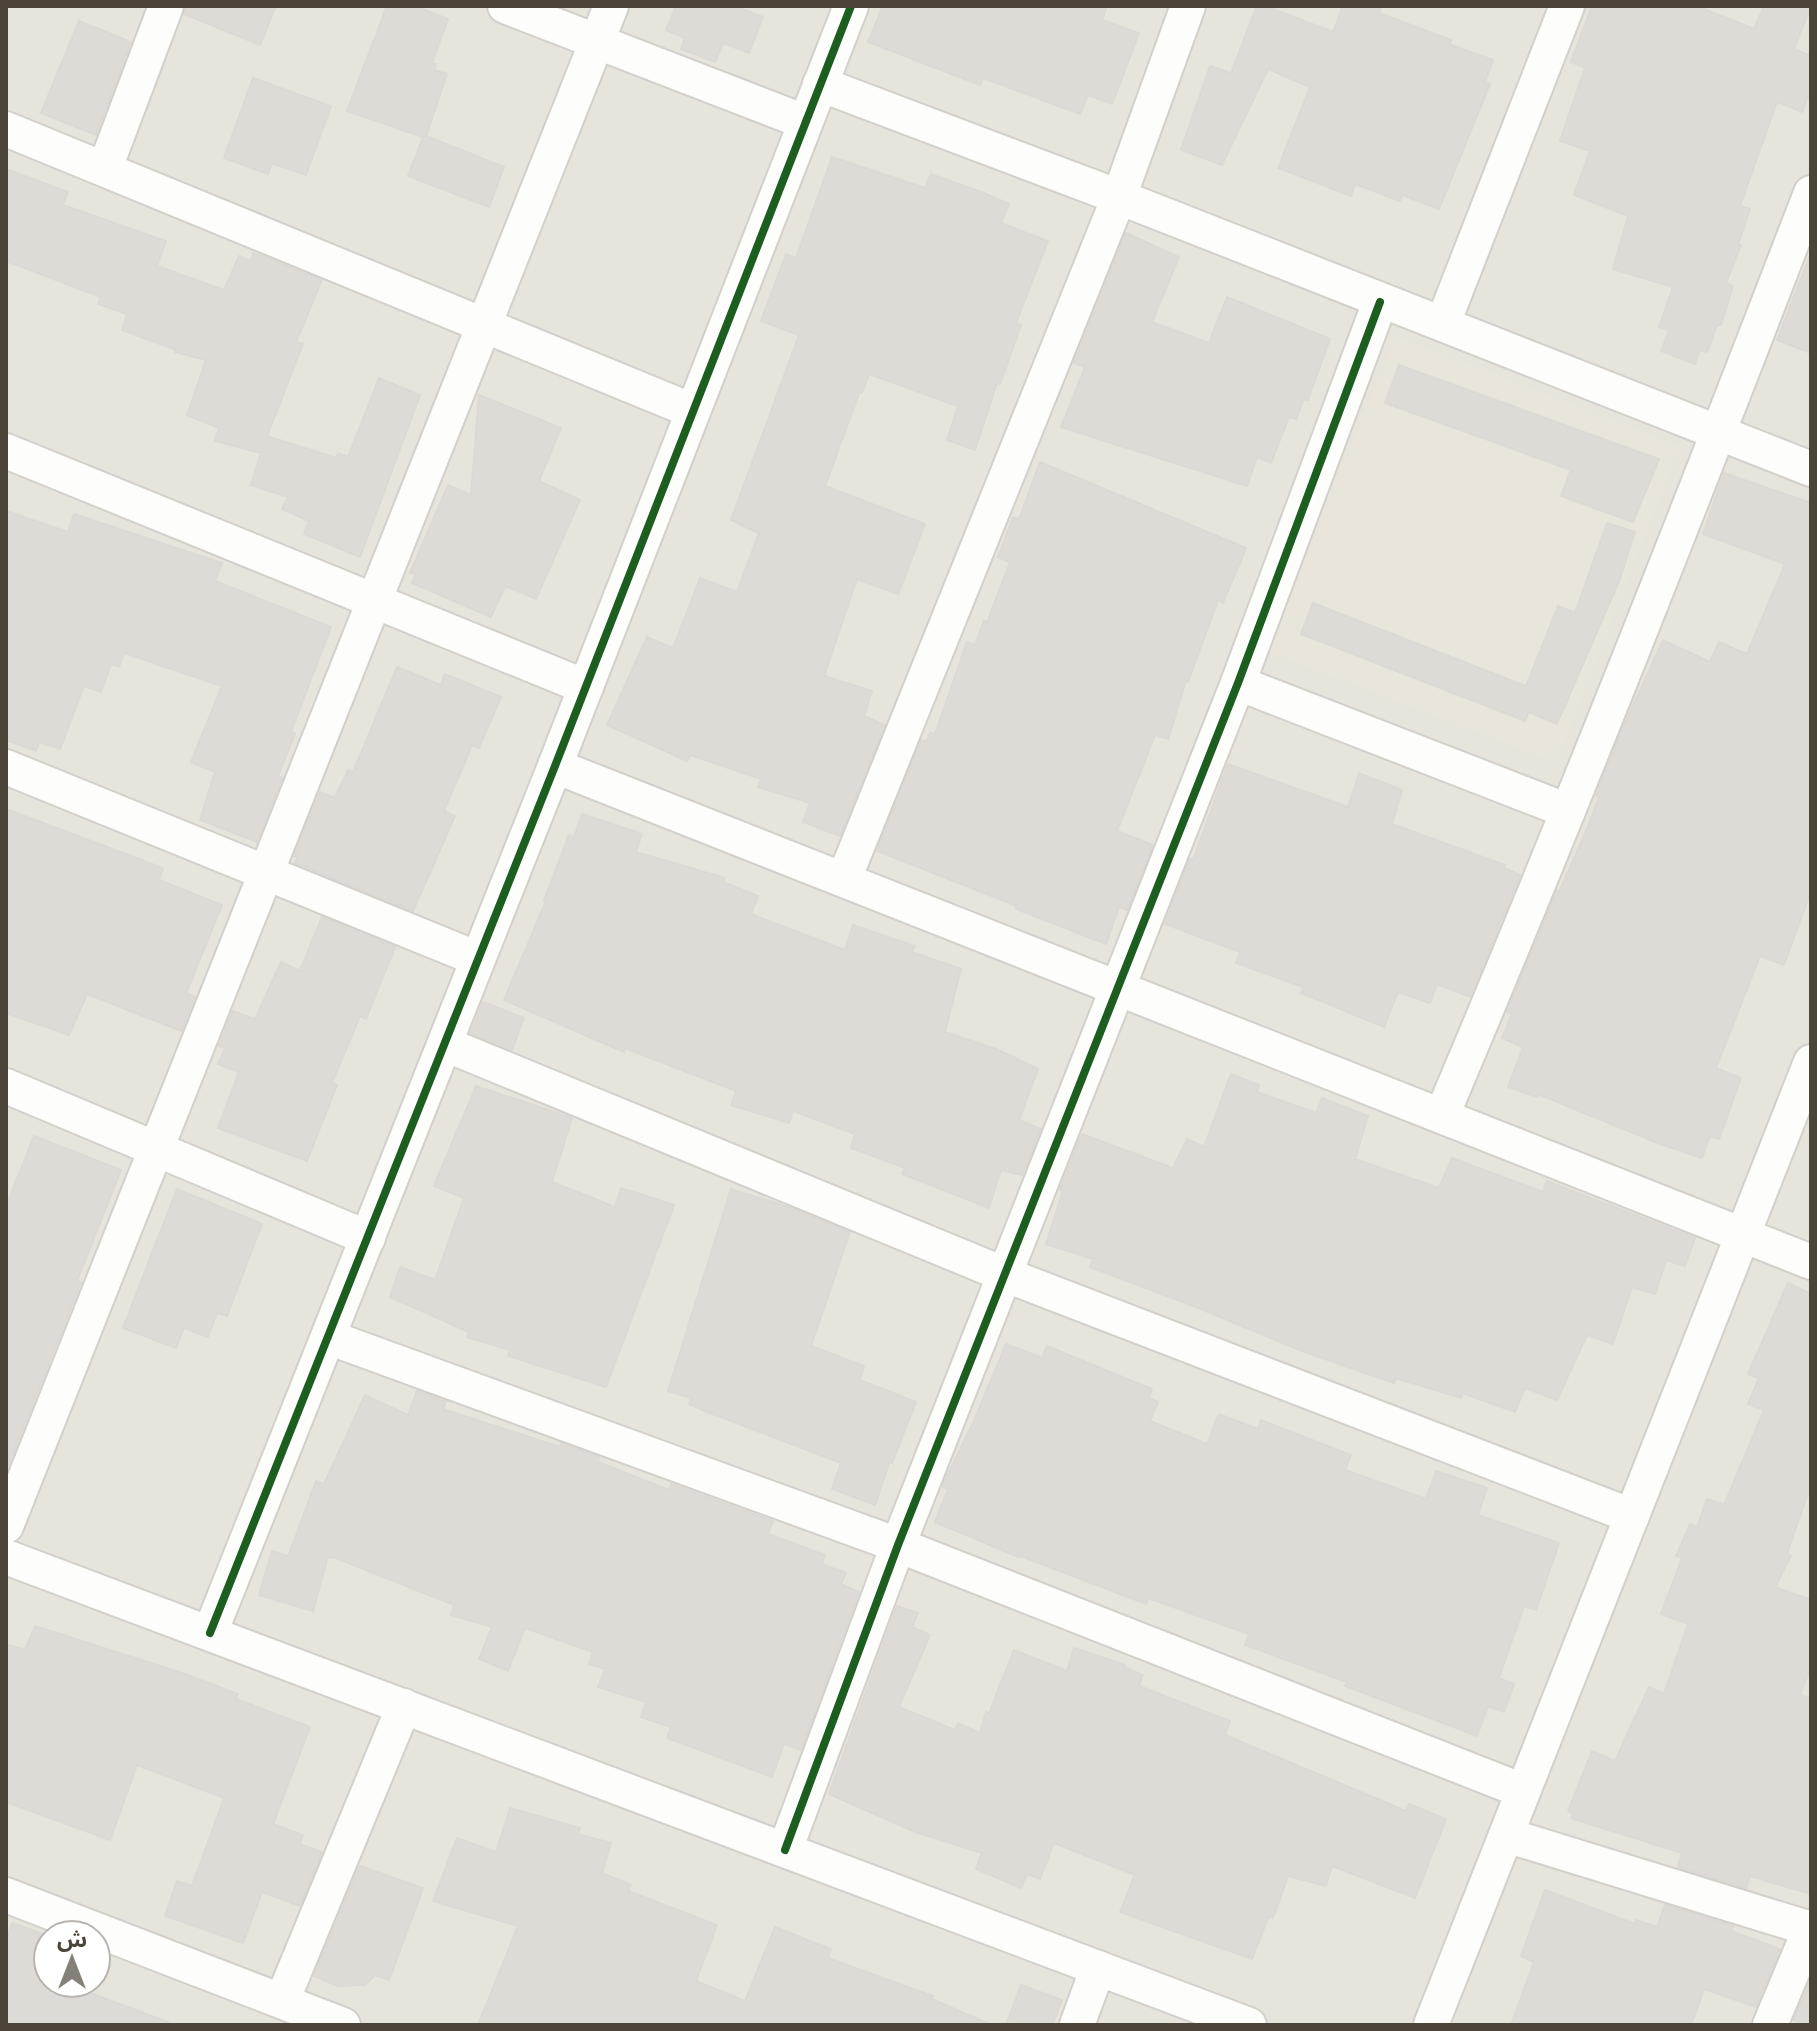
<svg xmlns="http://www.w3.org/2000/svg" width="1817" height="2031" viewBox="0 0 1817 2031" font-family="Barlow,'Noto Sans Arabic',sans-serif">
<rect width="100%" height="100%" fill="#f4f2ee"/>
<path fill="#e7e4dc" fill-rule="evenodd" d="M6,6H1811V2025H6ZM48,1935H96V1983H48Z"/>
<polygon fill="#eae5da" points="1396,336 1680,446 1556,763 1270,652"/>
<g fill="#dedbd6" stroke="#dcd9d4" stroke-width="2">
<polygon points="186,6 276,6 260,45 184,14"/>
<polygon points="387,6 415,6 448,19 432,63 436,64 434,70 447,74 426,136 504,167 489,207 408,176 423,137 347,111"/>
<polygon points="676,6 734,6 763,17 749,53 723,43 715,62 681,49 685,38 666,30"/>
<polygon points="883,6 1107,6 1102,20 1139,33 1112,104 1088,95 1080,114 983,78 980,85 868,42"/>
<polygon points="1257,6 1265,6 1333,32 1343,6 1382,6 1379,13 1451,40 1449,44 1493,60 1485,82 1490,84 1439,209 1402,195 1400,201 1355,184 1351,196 1278,168 1310,87 1268,69 1222,165 1181,150 1210,66 1231,73"/>
<polygon points="1592,6 1697,6 1754,29 1764,6 1811,6 1794,49 1811,56 1811,89 1802,112 1777,102 1740,206 1750,209 1738,244 1741,245 1726,283 1733,286 1721,325 1717,325 1707,352 1700,350 1695,364 1661,351 1669,330 1659,327 1673,287 1613,269 1628,216 1574,195 1590,151 1560,141 1585,68 1571,62"/>
<polygon points="79,21 131,42 96,135 41,113"/>
<polygon points="253,78 331,106 306,175 272,163 268,174 224,158"/>
<polygon points="832,157 925,188 931,174 984,193 1009,204 1001,223 1048,241 1016,323 1021,325 1000,384 997,383 975,450 947,440 958,406 869,374 862,392 860,391 825,486 925,524 898,594 857,579 824,676 872,691 864,716 885,725 840,836 803,822 810,803 758,787 761,779 690,755 687,761 607,725 647,637 673,648 700,578 737,592 759,533 731,520 799,335 761,321 786,254 796,258"/>
<polygon points="6,169 68,192 63,205 166,241 157,266 224,290 239,256 251,261 254,253 322,280 296,342 303,344 267,436 336,458 338,453 348,457 379,378 420,395 360,557 304,534 309,521 282,509 288,497 251,485 261,453 215,441 219,428 187,415 206,360 175,352 176,350 122,330 127,314 98,304 101,297 6,261"/>
<polygon points="1126,233 1179,257 1152,322 1209,343 1227,297 1330,339 1308,400 1304,399 1296,419 1289,417 1271,463 1257,457 1247,486 1061,427 1085,367 1074,363"/>
<polygon points="1809,258 1811,258 1811,353 1777,340"/>
<polygon points="1399,365 1659,459 1633,522 1561,496 1571,470 1385,403"/>
<polygon points="479,395 561,428 539,481 580,500 536,599 505,586 491,617 412,583 416,574 410,573 448,485 471,495"/>
<polygon points="1040,462 1246,548 1223,603 1218,600 1188,682 1186,681 1168,739 1155,735 1117,831 1153,845 1127,910 1119,907 1106,944 1016,909 1017,906 877,851 921,740 926,742 930,733 935,734 967,642 975,645 984,621 987,622 1010,562 998,557 1013,517 1019,519"/>
<polygon points="1724,473 1811,503 1811,891 1784,965 1760,956 1716,1068 1741,1078 1719,1139 1710,1136 1702,1158 1655,1142 1538,1094 1537,1097 1508,1087 1523,1047 1502,1038 1512,1014 1507,1012 1557,891 1559,892 1587,829 1599,797 1596,796 1623,727 1663,640 1710,662 1719,642 1747,654 1785,564 1703,534"/>
<polygon points="6,511 68,532 74,514 222,563 215,581 331,627 291,732 295,734 278,776 282,778 257,842 200,820 215,772 191,762 222,686 124,653 119,667 111,664 101,692 84,686 60,749 39,742 36,751 6,740"/>
<polygon points="1607,523 1635,532 1620,579 1557,724 1529,712 1525,721 1301,634 1313,603 1526,686 1558,606 1575,613"/>
<polygon points="397,667 441,685 445,674 501,697 479,748 472,745 444,811 455,816 413,911 295,863 298,857 294,856 320,792 335,798 348,770 353,772"/>
<polygon points="1228,764 1348,807 1359,773 1402,790 1392,824 1505,865 1504,868 1520,875 1470,997 1437,984 1430,1003 1398,992 1384,1027 1301,993 1303,987 1236,963 1240,952 1165,924 1190,859 1193,860"/>
<polygon points="6,809 163,868 159,880 222,905 186,993 195,997 181,1031 87,994 69,1035 6,1013"/>
<polygon points="582,814 642,834 636,852 725,878 723,882 758,896 751,914 845,950 853,925 915,946 912,952 961,969 945,1032 996,1049 1038,1069 1019,1120 1041,1129 1022,1175 1001,1170 989,1208 902,1174 905,1168 851,1148 855,1134 793,1111 789,1123 731,1105 736,1091 625,1048 624,1052 504,1000 546,901 544,900 569,835 574,837"/>
<polygon points="322,917 395,947 366,1019 360,1016 332,1083 337,1085 307,1161 218,1128 239,1072 218,1064 225,1048 219,1046 233,1011 255,1019 281,962 300,971"/>
<polygon points="483,1002 524,1018 512,1050 471,1033"/>
<polygon points="1231,1074 1259,1085 1257,1092 1316,1113 1322,1098 1368,1116 1355,1159 1439,1188 1452,1158 1543,1192 1547,1181 1695,1238 1685,1266 1666,1260 1655,1294 1632,1287 1613,1344 1587,1335 1557,1400 1525,1388 1515,1412 1462,1393 1461,1398 1396,1378 1394,1383 1302,1351 1196,1307 1090,1267 1093,1259 1046,1244 1063,1191 1060,1190 1082,1134 1173,1168 1187,1139 1204,1147"/>
<polygon points="476,1086 572,1118 552,1182 615,1207 621,1188 674,1205 606,1387 508,1356 510,1350 467,1337 469,1332 390,1297 400,1267 435,1280 464,1198 434,1186"/>
<polygon points="34,1136 121,1170 77,1281 81,1282 8,1466 6,1207"/>
<polygon points="177,1189 262,1224 227,1316 217,1313 208,1337 184,1328 176,1348 123,1328"/>
<polygon points="731,1189 792,1208 850,1232 811,1346 864,1366 860,1380 916,1402 892,1463 889,1463 875,1505 832,1489 841,1463 705,1411 689,1404 691,1398 668,1391"/>
<polygon points="1788,1283 1811,1294 1811,1485 1787,1553 1791,1556 1775,1587 1811,1600 1811,1666 1800,1695 1811,1699 1811,1894 1750,1876 1746,1888 1678,1867 1682,1853 1571,1818 1573,1813 1568,1811 1592,1751 1615,1761 1649,1687 1664,1694 1688,1624 1661,1614 1682,1558 1676,1556 1690,1524 1697,1527 1707,1499 1724,1505 1764,1410 1748,1404 1759,1378 1748,1374"/>
<polygon points="1006,1344 1042,1358 1047,1346 1152,1389 1149,1398 1158,1402 1150,1421 1207,1444 1219,1414 1258,1429 1261,1420 1351,1455 1345,1470 1426,1499 1436,1471 1487,1488 1478,1515 1559,1543 1536,1610 1524,1606 1499,1678 1514,1684 1504,1712 1488,1706 1477,1736 1345,1686 1347,1682 1245,1645 1249,1634 1148,1598 1146,1604 1018,1555 1018,1557 935,1522 948,1489 943,1487 944,1482 973,1423"/>
<polygon points="417,1391 446,1401 443,1409 560,1447 561,1443 599,1457 598,1462 669,1490 671,1484 773,1521 768,1534 825,1555 822,1564 846,1573 841,1584 859,1592 801,1750 784,1744 772,1777 667,1738 671,1727 641,1717 646,1702 598,1687 605,1669 589,1664 593,1652 525,1628 508,1671 479,1659 492,1627 451,1615 454,1605 336,1558 328,1557 313,1611 259,1595 272,1551 288,1556 289,1554 316,1481 324,1484 365,1395 408,1415"/>
<polygon points="897,1606 918,1613 912,1627 930,1635 899,1707 955,1730 958,1723 980,1733 986,1712 989,1713 1014,1650 1067,1671 1074,1648 1125,1665 1124,1667 1143,1675 1139,1686 1230,1721 1225,1735 1406,1811 1409,1804 1446,1819 1415,1898 1332,1866 1326,1886 1288,1876 1273,1918 1269,1916 1252,1959 1120,1912 1135,1875 1054,1843 1040,1879 1027,1874 1021,1888 976,1869 982,1853 915,1832 829,1794"/>
<polygon points="35,1626 185,1674 238,1694 236,1699 310,1727 273,1824 303,1835 300,1844 322,1852 300,1906 262,1892 243,1943 165,1916 177,1881 192,1886 224,1798 137,1765 110,1840 6,1802 6,1644 25,1650"/>
<polygon points="510,1808 580,1828 578,1834 611,1843 602,1873 631,1885 628,1891 717,1925 696,1981 745,2001 775,1927 831,1949 828,1958 933,1996 932,1999 991,2025 478,2025 518,1926 433,1901 457,1838 496,1852"/>
<polygon points="360,1866 423,1888 389,1980 375,1975 365,1985 338,1986 314,1976"/>
<polygon points="1545,1890 1635,1924 1636,1920 1657,1927 1665,1905 1733,1926 1731,1931 1780,1949 1756,2007 1704,1989 1691,2025 1511,2025 1534,1962 1521,1956"/>
<polygon points="12,1923 48,1936 48,1983 64,1983 168,2022 167,2025 6,2025 6,1941"/>
<polygon points="1811,1979 1811,2025 1807,2025 1794,2020"/>
<polygon points="1021,1985 1062,2000 1052,2025 1006,2025"/>
</g>
<g fill="none" stroke-linecap="round" stroke-linejoin="round">
<g stroke="#d2d0cb" stroke-width="38">
<g id="minor">
<polyline points="505,6 805,122"/>
<polyline points="820,84 1119,197 1811,469"/>
<polyline points="6,129 693,411"/>
<polyline points="105,168 166,6"/>
<polyline points="1443,323 1567,6"/>
<polyline points="6,451 586,687"/>
<polyline points="1238,683 1568,811"/>
<polyline points="555,766 1811,1262"/>
<polyline points="6,767 478,959"/>
<polyline points="844,879 1119,197 1188,6"/>
<polyline points="445,1044 1006,1275 1632,1516"/>
<polyline points="6,1086 368,1238"/>
<path d="M1442,1115C1571,811 1692,502 1811,193"/>
<polyline points="328,1337 898,1545 1523,1791"/>
<polyline points="6,1526 611,6"/>
<polyline points="6,1557 1249,2025"/>
<polyline points="210,1633 555,766 851,6"/>
<polyline points="1506,1835 1811,1929"/>
<polyline points="785,1850 898,1545 1238,683 1380,302"/>
<polyline points="6,1895 343,2025"/>
<polyline points="282,2001 404,1706"/>
<polyline points="1077,2025 1098,1968"/>
<polyline points="1431,2025 1811,1062"/>
<polyline points="1770,2025 1811,1927"/>
</g>
</g>
<use href="#minor" stroke="#fdfdfc" stroke-width="34"/>
<g stroke="#fff" stroke-width="13">
<g id="cycleway">
<polyline points="210,1633 555,766 851,6"/>
<polyline points="785,1850 898,1545 1238,683 1380,302"/>
</g>
</g>
<use href="#cycleway" stroke="#1b5e20" stroke-width="8"/>
</g>
<rect width="1817" height="2031" fill="none" stroke="#4b4439" stroke-width="16"/>
<g transform="translate(72 1959)"><circle r="38" fill="#ffffff" stroke="#b7b4b0" stroke-width="2"/>
<path d="M0-6L14 30L0 20L-14 30Z" fill="#868178"/>
<text y="-12" font-size="22" font-weight="bold" text-anchor="middle" fill="#4b4439">ش</text>
</g>
</svg>
